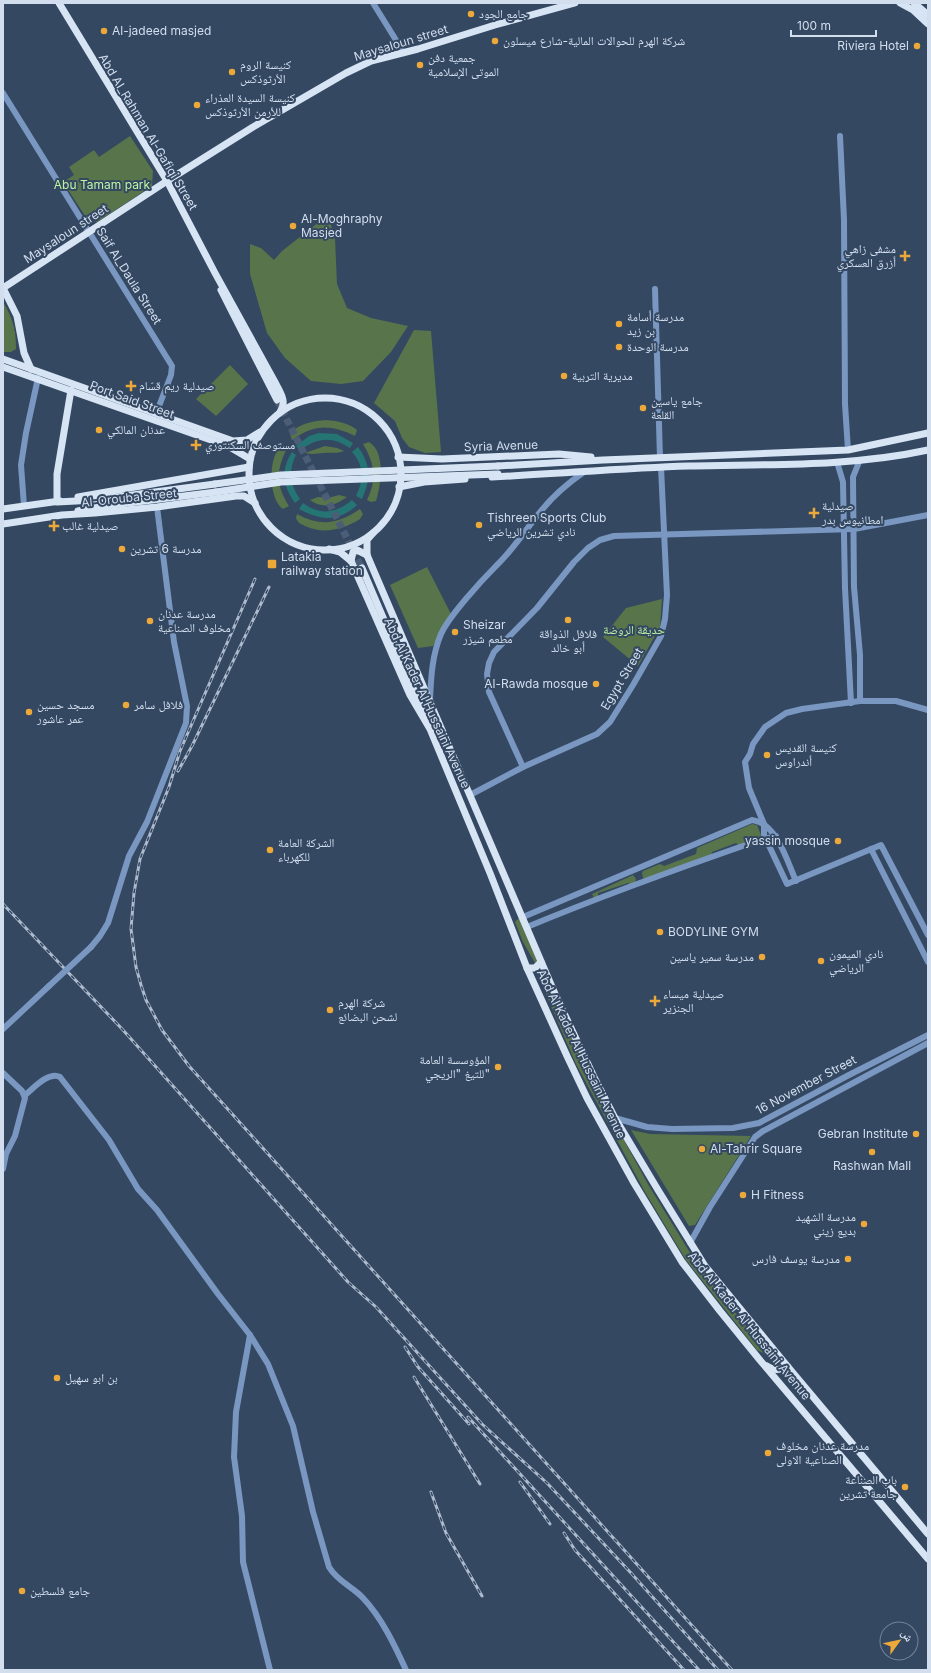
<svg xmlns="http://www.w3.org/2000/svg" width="931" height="1673" viewBox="0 0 931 1673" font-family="Inter,'Noto Naskh Arabic',sans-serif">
<rect width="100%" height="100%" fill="#344862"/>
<g fill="#58744a">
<polygon points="130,136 153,171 152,186 97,222 87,219 63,182 74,175 69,167 94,150 99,157"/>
<polygon points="328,215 335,238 337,284 347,308 371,318 408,326 391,352 363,381 341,384 311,381 285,358 267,333 250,274 250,244 261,248 274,260 282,251"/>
<path d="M3,302C13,319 16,329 16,349L11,352H3Z"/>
<polygon points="414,330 431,331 441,452 425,453 409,447 402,438 395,421 374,403"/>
<polygon points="230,365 248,384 216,416 196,399"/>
<path d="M326,420C337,421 349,423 357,430L355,436C331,424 314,424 292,440L290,434C299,423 314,421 326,420Z"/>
<path d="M369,442C386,452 381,486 376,501L371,502L367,500C377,480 375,464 363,444Z"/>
<path d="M325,446L337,448L344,451C336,454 332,452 324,453C317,453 313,455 305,453Z"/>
<path d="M279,449L286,450C276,472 276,485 289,506L283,509C269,500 268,460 279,449Z"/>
<path d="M339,495L347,497C335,506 322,509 310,500L318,497L328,498Z"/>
<path d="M360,509L363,514L360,519C344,529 324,535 305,526C301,524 298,523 296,518L297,514C321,527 338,524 360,509Z"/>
<polygon points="427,567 453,618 433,646 418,648 390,585"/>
<polygon points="662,599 660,627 638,666 603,637 626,608"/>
<polygon points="752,824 757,825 761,835 759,839 739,846 736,843 712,852 711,856 646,879 643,878 642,873 643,871 660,864 664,866 696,854 697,848"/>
<polygon points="633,875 636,879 635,883 631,885 628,883 598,893 598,896 594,898 592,894"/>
<polygon points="519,918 537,961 535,963 523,942 515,922"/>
<polygon points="545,992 548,992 554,1005 559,1010 580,1057 609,1113 649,1186 689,1251 716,1289 778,1365 776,1367 763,1353 757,1350 686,1260 645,1192 576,1064"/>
<polygon points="631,1130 650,1134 751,1136 695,1225 689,1226"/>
</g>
<g fill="#257575">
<path d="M319,433L337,434L353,443L350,448C333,436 316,437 300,451L296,446L309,436Z"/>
<path d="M358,447C371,465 371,479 362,499L356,496C364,480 364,465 352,452Z"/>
<path d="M292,452L296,455C288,470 290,485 300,499L295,503C283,486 280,471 292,452Z"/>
<path d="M352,500L357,505C338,522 321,521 299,509L303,503C320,516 337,513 352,500Z"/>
</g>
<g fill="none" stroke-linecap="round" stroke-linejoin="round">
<polyline stroke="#4c5e77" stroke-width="7" stroke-dasharray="7 3.5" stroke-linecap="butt" points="277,400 362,568"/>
<g stroke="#7997c0" stroke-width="6">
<polyline points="373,3 404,53"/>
<polyline points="3,93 172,366 171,375 156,414"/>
<polyline points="840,136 844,220 845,404 848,450"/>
<polyline points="655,289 660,458"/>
<polyline points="837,462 843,482 845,588 851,703"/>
<polyline points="859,462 853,477 854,587 860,655 860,701"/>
<polyline points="24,506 21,465 26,433 38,378"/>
<path d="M430,700C431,678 432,655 441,634C449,616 482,580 496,566C513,550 526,529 541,511C553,496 568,483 584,472"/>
<polyline points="928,710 896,701 860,701 802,709 786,713 765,727 753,744 750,754 745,762 749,788 764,824 764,835 787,884 881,845 928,935"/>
<polyline points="523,767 489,692 487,674 489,663 494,652 537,608 574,562 588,548 600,540 614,536 854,529 928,515"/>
<polyline points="470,795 523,767 597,734 610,722 633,685 661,636 665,619 667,595 661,467"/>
<polyline points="871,849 928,962"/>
<path d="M523,917L752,820C777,823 787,861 796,881"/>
<path d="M527,927C604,895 682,867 760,840L776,836"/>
<polyline points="91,947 100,936 108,923 129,856 147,822 186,723 187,706 174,642 157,507"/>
<polyline points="3,1029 49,986"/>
<polyline points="3,1073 22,1091 25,1098 15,1136 6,1154 3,1169"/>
<path d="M25,1095C33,1089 48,1071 60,1077L109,1140L138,1189L157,1210L218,1294L250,1335L268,1364L293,1426L313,1512L329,1567C337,1581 353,1587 363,1598C382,1618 395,1646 406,1670"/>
<polyline points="615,1118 647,1127 672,1129 733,1128 759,1123 847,1076 928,1035"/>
<polyline points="690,1243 710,1207 755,1137 763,1131 928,1043"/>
<polyline points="250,1335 236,1412 234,1457 242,1516 243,1562 270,1670"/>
</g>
<g stroke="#d7e4f4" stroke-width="7">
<path d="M59,3L167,181L215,273L276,384C281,394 287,402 280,412"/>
<polyline points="900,3 913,10 928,24"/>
<polyline points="914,3 928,15"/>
<polyline points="3,288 167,181 253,127 346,73 371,61 418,49 495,25 575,3"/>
<polyline points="3,288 17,316 24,353 31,369"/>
<polyline points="221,290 277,400"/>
<polyline points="3,359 233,441 247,440 260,432"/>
<polyline points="3,367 228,446 250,459"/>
<polyline points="71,390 57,474 57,502 95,500 215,484"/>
<circle cx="325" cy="474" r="76"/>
<polyline points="398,457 442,459 559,454 591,457"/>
<polyline points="498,466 603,460 848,450 928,433"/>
<path d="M492,477C557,474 623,468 689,466C769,464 850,467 928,450"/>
<polyline points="399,487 424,482 465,479"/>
<polyline points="78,497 249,467"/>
<polyline points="3,509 60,501"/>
<polyline points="78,511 96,507 216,492"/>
<polyline points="3,524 62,515 95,513 157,507 236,496 244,496 255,503"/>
<polyline points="373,533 367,540 367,555 555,994 594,1077 615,1118 658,1190 705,1266 788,1367 928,1534"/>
<polyline points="329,549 340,552 351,561 410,695 430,729 490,873 527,968 567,1056 587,1098 634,1183 682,1262 720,1311 759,1359 928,1559"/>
<polyline points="351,561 353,552 357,550 367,555"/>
<polyline points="362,568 425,716"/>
<polyline points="527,968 535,968 541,962"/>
<path d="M767,1366C774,1371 780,1370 788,1367"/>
</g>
<g stroke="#adbbcd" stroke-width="3">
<g id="rail">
<polyline points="255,579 180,751 169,787 140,859 134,893 131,929 136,967 141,985 146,1000 162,1030 189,1066 732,1670"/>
<polyline points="178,771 192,746 269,587"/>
<polyline points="3,904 123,1030 348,1282 376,1307 482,1424 547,1483 631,1573 718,1670"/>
<polyline points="405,1347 418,1367 469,1424"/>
<polyline points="414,1377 480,1484"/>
<polyline points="468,1417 699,1670"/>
<polyline points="520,1482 550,1524"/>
<polyline points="431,1492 446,1533 482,1596"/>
<polyline points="564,1533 575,1550 684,1670"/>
</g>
</g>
<use href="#rail" stroke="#344862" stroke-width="1.5" stroke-dasharray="4.5" stroke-linecap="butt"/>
<polyline stroke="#7997c0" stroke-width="6" points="49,986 91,947"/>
<g stroke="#d7e4f4" stroke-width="7">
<polyline points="215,484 281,475 498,466"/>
<polyline points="216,492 281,482 498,474"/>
</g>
</g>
<g fill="#eca93a" stroke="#344862" stroke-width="1.5">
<circle cx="471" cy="14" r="4"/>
<circle cx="104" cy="31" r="4"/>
<circle cx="495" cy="41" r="4"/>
<circle cx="917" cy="46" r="4"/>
<circle cx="420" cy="65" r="4"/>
<circle cx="232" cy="72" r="4"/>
<circle cx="197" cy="105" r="4"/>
<circle cx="293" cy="226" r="4"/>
<path d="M903 250h4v4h4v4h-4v4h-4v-4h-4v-4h4z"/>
<circle cx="619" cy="324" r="4"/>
<circle cx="619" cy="347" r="4"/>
<circle cx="564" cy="376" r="4"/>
<path d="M129 380h4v4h4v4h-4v4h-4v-4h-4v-4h4z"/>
<circle cx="643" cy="408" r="4"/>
<circle cx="99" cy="430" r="4"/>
<path d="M194 439h4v4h4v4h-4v4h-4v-4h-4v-4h4z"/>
<path d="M812 507h4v4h4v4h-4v4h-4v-4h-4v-4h4z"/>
<circle cx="479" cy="525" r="4"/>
<path d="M52 520h4v4h4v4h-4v4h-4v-4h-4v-4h4z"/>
<circle cx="122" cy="549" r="4"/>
<rect x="267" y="559" width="10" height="10" rx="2"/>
<circle cx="568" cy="620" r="4"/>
<circle cx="150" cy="621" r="4"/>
<circle cx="455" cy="632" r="4"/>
<circle cx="596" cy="684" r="4"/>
<circle cx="126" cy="705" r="4"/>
<circle cx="29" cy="712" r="4"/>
<circle cx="767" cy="755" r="4"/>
<circle cx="838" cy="841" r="4"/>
<circle cx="270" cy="850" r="4"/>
<circle cx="660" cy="932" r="4"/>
<circle cx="762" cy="957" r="4"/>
<circle cx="821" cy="961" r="4"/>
<path d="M653 995h4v4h4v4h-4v4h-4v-4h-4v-4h4z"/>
<circle cx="330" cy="1010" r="4"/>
<circle cx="498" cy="1067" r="4"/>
<circle cx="916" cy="1134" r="4"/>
<circle cx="702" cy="1149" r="4"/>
<circle cx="872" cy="1152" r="4"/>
<circle cx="743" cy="1195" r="4"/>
<circle cx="864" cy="1224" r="4"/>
<circle cx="848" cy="1259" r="4"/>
<circle cx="57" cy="1378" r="4"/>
<circle cx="768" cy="1453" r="4"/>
<circle cx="905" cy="1487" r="4"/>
<circle cx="22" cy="1591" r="4"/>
</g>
<g text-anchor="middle" stroke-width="4" stroke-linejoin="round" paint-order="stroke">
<g font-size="12" fill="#d2deee" stroke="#344862" text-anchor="start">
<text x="479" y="18">جامع الجود</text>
<text x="112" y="35">Al-jadeed masjed</text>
<text x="503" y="45">شركة الهرم للحوالات المالية-شارع ميسلون</text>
<text x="909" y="50" text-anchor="end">Riviera Hotel</text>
<text x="428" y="62">جمعية دفن<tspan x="428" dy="14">الموتى الإسلامية</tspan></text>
<text x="240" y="69">كنيسة الروم<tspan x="240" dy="14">الأرثوذكس</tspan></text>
<text x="205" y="102">كنيسة السيدة العذراء<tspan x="205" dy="14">للأرمن الأرثوذكس</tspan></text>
<text x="301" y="223">Al-Moghraphy<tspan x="301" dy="14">Masjed</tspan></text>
<text x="896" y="253" text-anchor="end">مشفى زاهي<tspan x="896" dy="14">أزرق العسكري</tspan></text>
<text x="627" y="321">مدرسة أسامة<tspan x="627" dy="14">بن زيد</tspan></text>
<text x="627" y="351">مدرسة الوحدة</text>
<text x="572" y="380">مديرية التربية</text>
<text x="139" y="390">صيدلية ريم قسّام</text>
<text x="651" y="405">جامع ياسين<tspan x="651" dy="14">القلعة</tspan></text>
<text x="107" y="434">عدنان المالكي</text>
<text x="205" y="449">مستوصف السكنتوري</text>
<text x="822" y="510">صيدلية<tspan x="822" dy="14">امطانيوس بدر</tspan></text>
<text x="487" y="522">Tishreen Sports Club<tspan x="487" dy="14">نادي تشرين الرياضي</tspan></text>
<text x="62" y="530">صيدلية غالب</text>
<text x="130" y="553">مدرسة 6 تشرين</text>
<text x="281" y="561">Latakia<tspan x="281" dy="14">railway station</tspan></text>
<text x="158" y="618">مدرسة عدنان<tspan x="158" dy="14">مخلوف الصناعية</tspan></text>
<text x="463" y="629">Sheizar<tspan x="463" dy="14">مطعم شيزر</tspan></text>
<text x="568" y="638" text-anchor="middle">فلافل الذواقة<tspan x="568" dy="14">أبو خالد</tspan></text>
<text x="588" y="688" text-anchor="end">Al-Rawda mosque</text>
<text x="37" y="709">مسجد حسين<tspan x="37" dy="14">عمر عاشور</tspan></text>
<text x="134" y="709">فلافل سامر</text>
<text x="775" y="752">كنيسة القديس<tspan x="775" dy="14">أندراوس</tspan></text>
<text x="830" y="845" text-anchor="end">yassin mosque</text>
<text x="278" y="847">الشركة العامة<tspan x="278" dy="14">للكهرباء</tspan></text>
<text x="668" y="936">BODYLINE GYM</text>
<text x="829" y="958">نادي الميمون<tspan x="829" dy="14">الرياضي</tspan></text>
<text x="754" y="961" text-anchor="end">مدرسة سمير ياسين</text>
<text x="663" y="998">صيدلية ميساء<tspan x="663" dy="14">الجنزير</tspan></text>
<text x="338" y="1007">شركة الهرم<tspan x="338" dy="14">لشحن البضائع</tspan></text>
<text x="490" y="1064" text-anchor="end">المؤوسسة العامة<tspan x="490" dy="14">للتيغ "الريجي"</tspan></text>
<text x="908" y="1138" text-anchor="end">Gebran Institute</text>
<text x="710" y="1153">Al-Tahrir Square</text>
<text x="872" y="1170" text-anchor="middle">Rashwan Mall</text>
<text x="751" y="1199">H Fitness</text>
<text x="856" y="1221" text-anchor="end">مدرسة الشهيد<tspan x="856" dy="14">بديع زيني</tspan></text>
<text x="840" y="1263" text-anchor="end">مدرسة يوسف فارس</text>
<text x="65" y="1382">بن ابو سهيل</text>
<text x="776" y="1450">مدرسة عدنان مخلوف<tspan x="776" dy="14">الصناعية الاولى</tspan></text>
<text x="897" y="1484" text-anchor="end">باب الصناعة<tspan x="897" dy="14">جامعة تشرين</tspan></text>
<text x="30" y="1595">جامع فلسطين</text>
</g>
<g font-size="12" fill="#d2deee" stroke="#344862">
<text transform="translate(401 43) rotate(-17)" y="4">Maysaloun street</text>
<text transform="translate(148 132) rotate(59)" y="4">Abd Al_Rahman Al-Gafiqi Street</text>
<text transform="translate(66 234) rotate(-33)" y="4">Maysaloun street</text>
<text transform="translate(129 276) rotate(58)" y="4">Saif Al_Daula Street</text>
<text transform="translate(132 400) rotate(20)" y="4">Port Said Street</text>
<text transform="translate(501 446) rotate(-2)" y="4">Syria Avenue</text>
<text transform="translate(129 498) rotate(-6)" y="4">Al-Orouba Street</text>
<text transform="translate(622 679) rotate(-59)" y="4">Egypt Street</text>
<text transform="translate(427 703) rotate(65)" y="4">Abd Al Kader Al Hussaini Avenue</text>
<text transform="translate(581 1054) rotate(64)" y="4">Abd Al Kader Al Hussaini Avenue</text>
<text transform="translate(806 1085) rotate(-28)" y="4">16 November Street</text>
<text transform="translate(749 1326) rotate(51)" y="4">Abd Al Kader Al Hussaini Avenue</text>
</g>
<g font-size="12" fill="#bcf4a0" stroke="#344862">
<text x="102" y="189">Abu Tamam park</text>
<text x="634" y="634">حديقة الروضة</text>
</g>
</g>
<rect width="931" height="1673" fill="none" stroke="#d2deee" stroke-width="8"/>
<g transform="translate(899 1641) rotate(57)"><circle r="19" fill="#344862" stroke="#73849a"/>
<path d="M0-3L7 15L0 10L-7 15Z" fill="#eca93a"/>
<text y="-6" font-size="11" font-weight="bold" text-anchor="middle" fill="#d2deee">ش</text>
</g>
<path d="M791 30v6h85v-6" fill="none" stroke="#d2deee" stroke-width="2"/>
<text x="797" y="30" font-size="12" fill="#d2deee" stroke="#344862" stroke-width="3" paint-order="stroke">100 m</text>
</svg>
